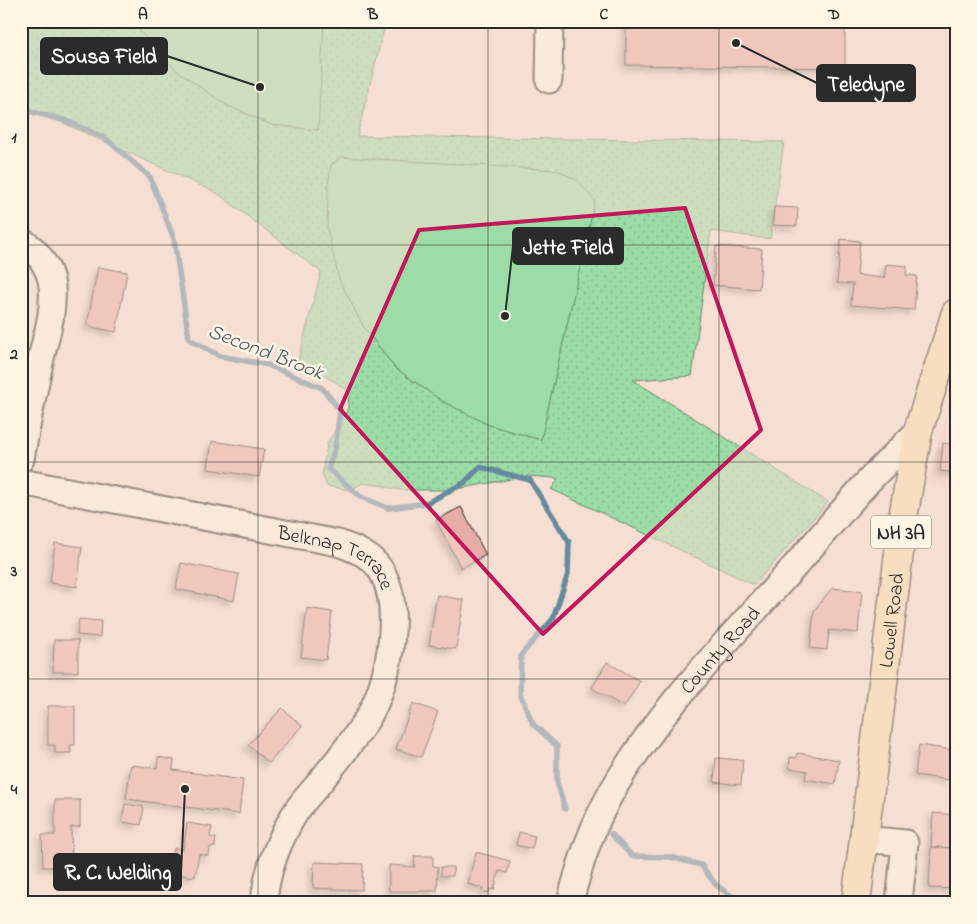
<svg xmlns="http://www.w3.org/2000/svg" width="977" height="924" viewBox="0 0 977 924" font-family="'Indie Flower',sans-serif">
<defs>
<pattern id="green-dots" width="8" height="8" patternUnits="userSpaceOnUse" patternTransform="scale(1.25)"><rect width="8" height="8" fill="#9cdda7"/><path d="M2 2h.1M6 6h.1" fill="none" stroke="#87be90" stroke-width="1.8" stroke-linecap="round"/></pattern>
<filter id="shadow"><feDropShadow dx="-4.5" dy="4.5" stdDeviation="2.5" flood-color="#0004"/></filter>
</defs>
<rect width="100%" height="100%" fill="#f5dfd2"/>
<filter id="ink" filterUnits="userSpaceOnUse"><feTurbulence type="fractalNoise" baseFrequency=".02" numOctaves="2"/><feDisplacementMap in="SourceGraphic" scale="10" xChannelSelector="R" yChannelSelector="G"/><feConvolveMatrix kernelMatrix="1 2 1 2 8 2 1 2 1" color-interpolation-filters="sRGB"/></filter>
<g filter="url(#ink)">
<polygon fill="#f0d0c4" points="956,374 956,492 928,483"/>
<polygon fill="url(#green-dots)" stroke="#648469" points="21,21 386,21 357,136 784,142 770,239 711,231 692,376 633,380 828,502 754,585 551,489 558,480 554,478 528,476 451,490 399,490 384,486 363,483 350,490 327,486 322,475 327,444 348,409 349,393 337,383 298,361 321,272 217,193 21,104"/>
<g fill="#9cdda7" stroke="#648469">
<polygon points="133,21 324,21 318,130 272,125 226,105 175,69 135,26"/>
<polygon points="341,157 557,170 577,180 595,201 541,440 489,425 442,401 395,368 363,326 339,279 327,228 328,185 331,165"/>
</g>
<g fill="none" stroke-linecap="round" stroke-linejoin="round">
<g stroke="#658a9f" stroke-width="5.5">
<polyline points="21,109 67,121 105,138 150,177 174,239 189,339 220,356 268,365 322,388 340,410 335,448 328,469 361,497 388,508 427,503 464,483 480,467 530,480 569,542 568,574 553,619 521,655 520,694 533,724 557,746 557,782 565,809"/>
<polyline points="611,834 632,856 670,857 701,865 716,885 741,903"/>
</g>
</g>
<g fill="#e6aca5" stroke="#2b2b2b" filter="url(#shadow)">
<polygon points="626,21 845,21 845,68 626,65"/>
<polygon points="774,207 798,208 797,226 773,225"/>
<polygon points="841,239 860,241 857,275 884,278 886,264 907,266 906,275 917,276 914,310 851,305 853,284 837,283"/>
<polygon points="716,246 762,249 759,289 713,285"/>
<polygon points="98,267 127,272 116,332 87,326"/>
<polygon points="212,441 264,449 259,477 208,469"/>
<polygon points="943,443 956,445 956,473 940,471"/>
<polygon points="461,507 486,555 461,568 436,520"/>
<polygon points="55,543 82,547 77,587 50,583"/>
<polygon points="181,563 239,574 234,601 176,589"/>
<polygon points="832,588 862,591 858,633 829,630 827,650 810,648 814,611"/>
<polygon points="437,595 464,600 456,649 429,645"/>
<polygon points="307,608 332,612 326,660 301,657"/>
<polygon points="79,619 101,621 100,637 77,635"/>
<polygon points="54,640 78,640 78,672 53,672"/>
<polygon points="607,662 640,681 624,707 592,688"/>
<polygon points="413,703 438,712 421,757 396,749"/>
<polygon points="48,706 75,706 75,745 70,745 71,753 55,753 55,745 48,745"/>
<polygon points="282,708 302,726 269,763 248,745"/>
<polygon points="919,745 952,750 951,759 956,759 956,767 952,766 950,780 915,775"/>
<polygon points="797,753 839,760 835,784 805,779 807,771 789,768 790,757 796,758"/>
<polygon points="158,757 174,760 173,770 243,780 239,814 126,799 131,765 157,768"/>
<polygon points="716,758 743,760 741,785 714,782"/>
<polygon points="55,800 80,800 80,827 71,827 72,867 43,867 42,835 55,835"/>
<polygon points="125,804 144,807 141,825 122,822"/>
<polygon points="933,813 956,815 956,848 931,847"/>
<polygon points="187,823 212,827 210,837 216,838 215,847 210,847 209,856 199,854 195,877 170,873 174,848 183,850"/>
<polygon points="519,832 535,836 532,849 516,845"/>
<polygon points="931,847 956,848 956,889 929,888"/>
<polygon points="476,852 510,861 507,873 499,871 494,890 490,889 489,893 482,891 483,888 468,884"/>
<polygon points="414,856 433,856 433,866 438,867 437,891 389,891 389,865 415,867"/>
<polygon points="314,862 363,864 362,890 313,888"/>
<rect x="441" y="867" width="12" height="9"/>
</g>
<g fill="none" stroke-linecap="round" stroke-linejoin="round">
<g stroke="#2b2b2b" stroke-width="29">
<g id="minor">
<polyline points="549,80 550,21"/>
<path d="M21,241C37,249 50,268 52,286C54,313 47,333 41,358C34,391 27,425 21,459"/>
<path id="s1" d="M21,482L338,543C351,548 367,553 377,565C405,599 390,678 370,714C355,740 335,763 316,787C307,797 297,808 291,820C277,845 266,874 264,903"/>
<polyline points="864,839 905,843 899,903"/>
<path id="s2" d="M570,903C579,865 592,827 611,793C657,712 724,645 786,576C813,546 838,515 865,485C882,466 901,449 918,431"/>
</g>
</g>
<g stroke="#2b2b2b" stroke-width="31">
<g id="major">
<path id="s3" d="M856,903L904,512L918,431L956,313"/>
</g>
</g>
<use href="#minor" stroke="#fcf5e5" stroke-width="25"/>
<use href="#major" stroke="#fbddab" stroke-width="28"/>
</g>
</g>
<path d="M0 0H977V924H0ZM685,208L761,430L543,634L340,409L419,230Z" fill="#f5dfd2" fill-opacity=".55" fill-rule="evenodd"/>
<path fill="none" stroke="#c2185b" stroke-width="4" stroke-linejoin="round" d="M685,208L761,430L543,634L340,409L419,230Z"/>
<path fill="none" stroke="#2b2b2b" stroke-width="1" stroke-opacity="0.55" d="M258,21V903M488,21V903M719,21V903M21,245H956M21,462H956M21,679H956"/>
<g text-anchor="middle" stroke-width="5" stroke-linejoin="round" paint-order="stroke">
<rect fill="#fcf5e5" stroke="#6a6863" stroke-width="1" x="871" y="515.5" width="60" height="33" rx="4"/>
<g font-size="19" font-weight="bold" fill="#2b2b2b">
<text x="901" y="539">NH 3A</text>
</g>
<g font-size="20" fill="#2b2b2b" stroke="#fcf5e5">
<text dy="7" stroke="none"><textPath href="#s1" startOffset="328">Belknap Terrace</textPath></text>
<text dy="7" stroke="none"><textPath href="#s3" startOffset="285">Lowell Road</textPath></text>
<text dy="7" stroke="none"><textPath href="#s2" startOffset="298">County Road</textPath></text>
</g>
<g font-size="21" font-style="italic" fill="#485b65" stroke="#fcf5e5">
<text transform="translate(266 351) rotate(21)" y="7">Second Brook</text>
</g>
</g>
<path fill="none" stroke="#2b2b2b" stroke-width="2" d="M260 87L167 56M736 43L817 83M505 316L513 246M185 789L181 872"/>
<g fill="#2b2b2b" stroke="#fcf5e5" stroke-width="2">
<circle cx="260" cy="87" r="5"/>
<circle cx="736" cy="43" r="5"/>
<circle cx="505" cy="316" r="5"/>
<circle cx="185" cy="789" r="5"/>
</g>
<g fill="#2b2b2b" stroke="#2b2b2b" stroke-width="2">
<rect x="41" y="38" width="126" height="36" rx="5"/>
<rect x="817" y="65" width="98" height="36" rx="5"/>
<rect x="513" y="228" width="110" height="36" rx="5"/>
<rect x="54" y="854" width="127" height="36" rx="5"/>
</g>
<g font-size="21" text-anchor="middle" font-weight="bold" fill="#fff">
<text x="104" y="63">Sousa Field</text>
<text x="866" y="91">Teledyne</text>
<text x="568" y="254">Jette Field</text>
<text x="118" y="879">R. C. Welding</text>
</g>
<rect width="977" height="924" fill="none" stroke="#fcf5e5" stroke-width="55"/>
<rect x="28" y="28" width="922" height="868" fill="none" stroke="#2b2b2b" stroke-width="2"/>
<g font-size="16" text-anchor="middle" font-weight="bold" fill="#2b2b2b">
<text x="143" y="19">A</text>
<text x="373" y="19">B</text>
<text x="604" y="19">C</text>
<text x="834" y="19">D</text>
<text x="14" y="142">1</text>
<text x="14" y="359">2</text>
<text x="14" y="576">3</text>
<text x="14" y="794">4</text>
</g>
</svg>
